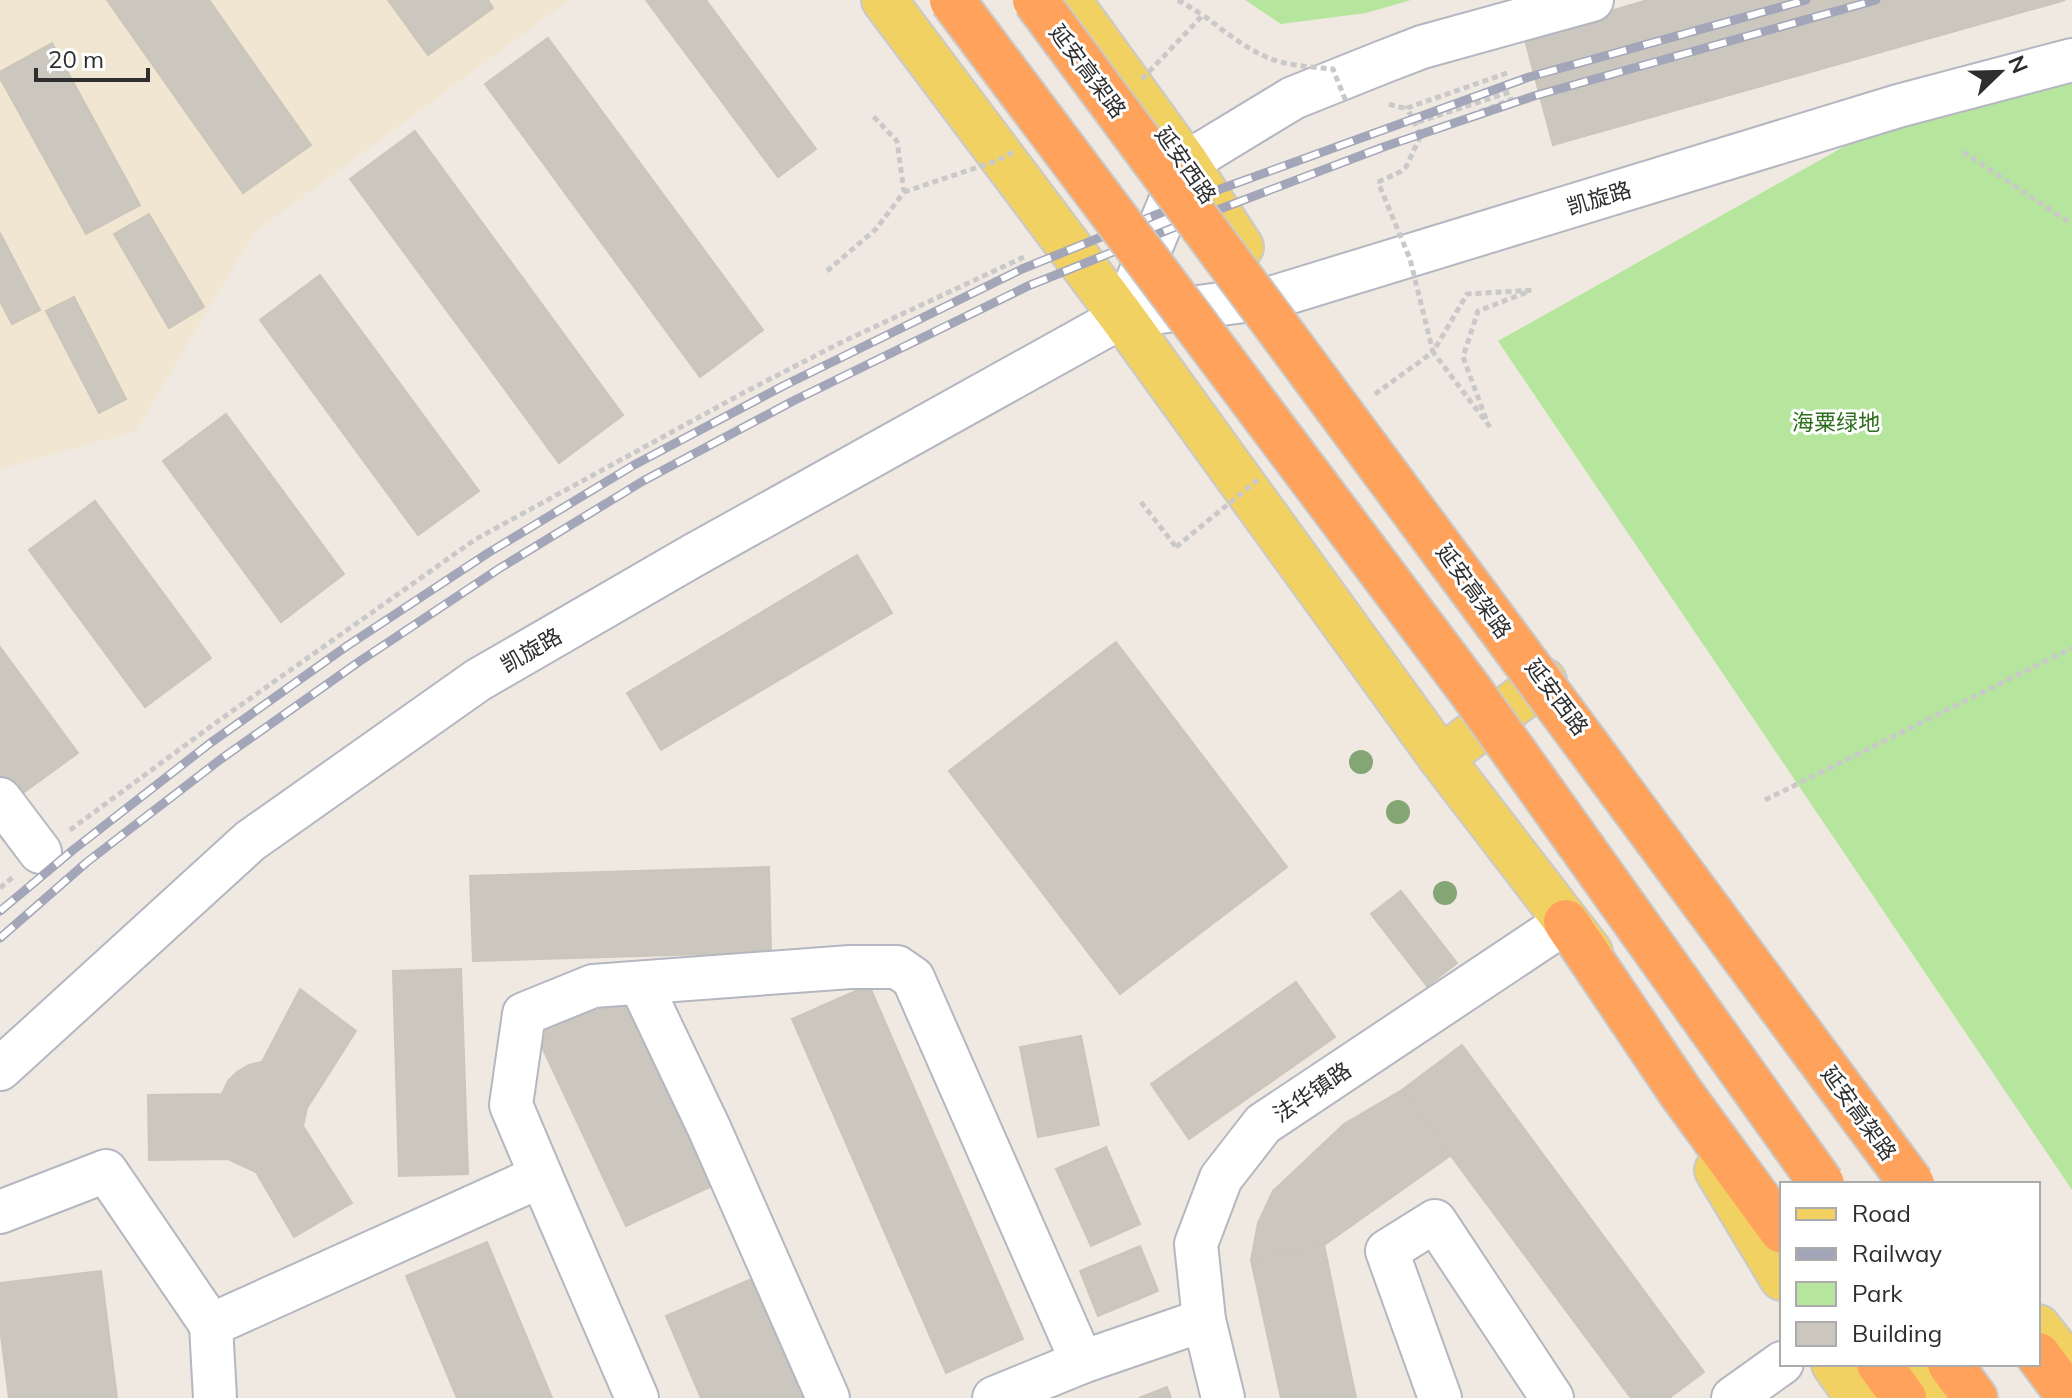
<svg xmlns="http://www.w3.org/2000/svg" width="2072" height="1398" viewBox="0 0 2072 1398" font-family="Mulish,'Noto Sans SC',sans-serif">
<rect width="100%" height="100%" fill="#efe9e1"/>
<polygon fill="#f0e6d1" points="0,0 569,0 254,233 136,431 0,469"/>
<g fill="#b6e59e">
<polygon points="1245,0 1411,0 1366,13 1281,24"/>
<polygon points="2072,71 2072,1190 1498,341 1893,119"/>
</g>
<g fill="#cbc7bf" stroke="#cbc5ba" stroke-width="2">
<polygon points="107,0 209,0 311,145 243,193"/>
<polygon points="388,0 488,0 493,8 428,55"/>
<polygon points="646,0 706,0 816,149 778,177"/>
<polygon points="1648,0 2065,0 1553,145 1524,36"/>
<polygon points="548,38 763,330 700,377 485,84"/>
<polygon points="52,43 140,205 86,234 0,78 0,72"/>
<polygon points="415,131 623,415 559,463 350,179"/>
<polygon points="149,214 204,307 169,328 114,234"/>
<polygon points="0,233 40,310 12,324 0,301"/>
<polygon points="320,275 479,491 418,535 260,320"/>
<polygon points="74,297 126,399 99,413 46,311"/>
<polygon points="226,414 344,574 281,622 163,461"/>
<polygon points="95,501 211,658 145,707 29,550"/>
<polygon points="857,555 892,613 661,750 627,693"/>
<polygon points="1116,642 1287,867 1120,994 949,771"/>
<polygon points="0,647 78,753 13,800 0,782"/>
<polygon points="769,867 771,952 473,961 470,876"/>
<polygon points="1401,891 1457,963 1427,986 1371,914"/>
<polygon points="461,969 468,1174 399,1176 393,971"/>
<polygon points="1296,982 1335,1037 1189,1139 1151,1084"/>
<polygon points="869,985 1023,1339 946,1373 792,1019"/>
<polygon points="300,989 356,1031 307,1108 303,1126 352,1203 294,1237 256,1172 228,1159 149,1160 148,1095 222,1094 228,1081 237,1072 249,1065 262,1062"/>
<polygon points="619,989 712,1186 626,1226 534,1030"/>
<polygon points="1081,1036 1099,1125 1038,1137 1020,1047"/>
<polygon points="1462,1045 1704,1372 1669,1398 1631,1398 1402,1090"/>
<polygon points="1402,1090 1451,1155 1324,1245 1251,1260 1258,1223 1273,1191 1344,1124"/>
<polygon points="1106,1147 1140,1224 1091,1246 1056,1169"/>
<polygon points="487,1242 552,1398 457,1398 406,1276"/>
<polygon points="1324,1245 1356,1398 1281,1398 1251,1260"/>
<polygon points="1140,1246 1158,1291 1098,1316 1080,1271"/>
<polygon points="101,1271 117,1398 9,1398 0,1328 0,1283"/>
<polygon points="756,1277 807,1398 701,1398 666,1316"/>
<polygon points="1167,1387 1171,1398 1139,1398"/>
</g>
<g fill="none" stroke-linecap="round" stroke-linejoin="round">
<g stroke="#b4b7c1" stroke-width="46">
<g id="minor">
<polyline points="1122,317 1186,163 1293,98 1383,62 1422,47 1592,0"/>
<polyline points="0,799 40,852"/>
<polyline points="640,983 710,1130 828,1398"/>
<polyline points="0,1069 250,841 478,680 694,555 1122,317 1274,297 1898,106 2072,60"/>
<polyline points="541,1176 511,1105 524,1014 593,986 850,967 897,967 913,978 1082,1362 994,1398"/>
<polyline points="0,1212 106,1171 211,1325"/>
<polyline points="1082,1362 1204,1320"/>
<polyline points="215,1398 211,1325 541,1176 637,1398"/>
<polyline points="1223,1398 1204,1320 1196,1244 1221,1178 1263,1124 1566,922"/>
<polyline points="1440,1398 1387,1251 1435,1221 1552,1398"/>
<polyline points="1733,1398 1782,1363"/>
</g>
</g>
<g stroke="#c9c9c9" stroke-width="48">
<g id="major">
<polyline points="884,0 1122,317 1441,758 1590,952"/>
<polyline points="1068,0 1186,163 1241,247"/>
<polyline points="1441,758 1544,681"/>
<polyline points="1717,1170 1782,1278"/>
<polyline points="2038,1327 2072,1370"/>
<polyline points="1834,1364 1858,1398"/>
<polyline points="1915,1364 1942,1398"/>
</g>
</g>
<g stroke="#c9c9c9" stroke-width="48">
<g id="highway">
<polyline points="1566,922 1681,1093 1782,1231"/>
<polyline points="2038,1355 2070,1398"/>
<polyline points="1879,1364 1904,1398"/>
<polyline points="1950,1364 1975,1398"/>
</g>
</g>
<g stroke="#c9c9c9" stroke-width="5" stroke-dasharray="6 4" stroke-linecap="butt">
<polyline points="1178,0 1203,15"/>
<polyline points="1507,73 1407,108 1421,135 1515,98"/>
<polyline points="1389,104 1398,107 1407,108"/>
<polyline points="1418,122 1513,91"/>
<polyline points="1963,152 2072,224"/>
<polyline points="1378,182 1400,172 1406,167 1421,135"/>
<polyline points="827,271 876,229 904,192 897,141 871,114"/>
<polyline points="1486,419 1463,357 1478,311 1530,291"/>
<polyline points="1490,427 1433,352 1467,294 1535,290"/>
<polyline points="1141,502 1176,547"/>
<polyline points="1765,800 2072,648"/>
<polyline points="70,830 214,724 476,539 745,392 838,344 1026,256"/>
<polyline points="0,888 13,877"/>
</g>
<use href="#minor" stroke="#fff" stroke-width="42"/>
<use href="#major" stroke="#f2d163" stroke-width="44"/>
<use href="#highway" stroke="#ffa35c" stroke-width="44"/>
<g stroke="#a3a6b8" stroke-width="9">
<g id="rail">
<polyline points="0,911 73,850 209,744 347,646 488,553 634,465 785,385 1022,269 1215,191 1529,77 1806,0"/>
<polyline points="0,938 87,862 221,759 360,661 500,568 643,481 793,401 1028,286 1220,209 1386,146 1534,96 1876,0"/>
</g>
</g>
<use href="#rail" stroke="#fff" stroke-width="6" stroke-dasharray="18" stroke-linecap="butt"/>
<g stroke="#c9c9c9" stroke-width="48" stroke-linecap="butt">
<g id="highway-bridge">
<polyline points="952,0 1470,690 1822,1184"/>
<polyline points="1035,0 1912,1184"/>
</g>
</g>
<g stroke="#c9c9c9" stroke-width="5" stroke-dasharray="6 4" stroke-linecap="butt">
<path d="M1142,79L1203,15C1224,31 1246,49 1271,59C1291,66 1313,67 1333,69L1347,104"/>
<polyline points="904,192 996,161 1015,151"/>
<polyline points="1375,394 1433,352 1410,259 1378,182"/>
<polyline points="1176,547 1260,478"/>
</g>
<use href="#highway-bridge" stroke="#ffa35c" stroke-width="44"/>
</g>
<g fill="#84a574">
<circle cx="1361" cy="762" r="12"/>
<circle cx="1398" cy="812" r="12"/>
<circle cx="1445" cy="893" r="12"/>
</g>
<g text-anchor="middle" stroke-width="6" stroke-linejoin="round" paint-order="stroke">
<g font-size="22" fill="#2e2e2e" stroke="#fff">
<text transform="translate(1088 71) rotate(53)" y="8">延安高架路</text>
<text transform="translate(1186 165) rotate(55)" y="8">延安西路</text>
<text transform="translate(1599 198) rotate(-17)" y="8">凯旋路</text>
<text transform="translate(1474 591) rotate(54)" y="8">延安高架路</text>
<text transform="translate(531 650) rotate(-30)" y="8">凯旋路</text>
<text transform="translate(1557 697) rotate(53)" y="8">延安西路</text>
<text transform="translate(1312 1092) rotate(-34)" y="8">法华镇路</text>
<text transform="translate(1859 1113) rotate(54)" y="8">延安高架路</text>
</g>
<g font-size="22" fill="#2c6e1b" stroke="#fff">
<text x="1836" y="430">海粟绿地</text>
</g>
</g>
<rect x="1780" y="1182" width="260" height="184" fill="#ffffff" stroke="#ababab" stroke-width="2"/>
<rect x="1796" y="1208" width="40" height="12" fill="#f2d163" stroke="#ababab" stroke-width="2"/>
<text x="1852" y="1222" font-size="24" fill="#2e2e2e">Road</text>
<rect x="1796" y="1248" width="40" height="12" fill="#a3a6b8" stroke="#ababab" stroke-width="2"/>
<text x="1852" y="1262" font-size="24" fill="#2e2e2e">Railway</text>
<rect x="1796" y="1282" width="40" height="24" fill="#b6e59e" stroke="#ababab" stroke-width="2"/>
<text x="1852" y="1302" font-size="24" fill="#2e2e2e">Park</text>
<rect x="1796" y="1322" width="40" height="24" fill="#cbc7bf" stroke="#ababab" stroke-width="2"/>
<text x="1852" y="1342" font-size="24" fill="#2e2e2e">Building</text>
<g transform="translate(2000 72) rotate(67)" stroke="#ffffff" stroke-width="6" paint-order="stroke">
<path d="M0-6L14 30L0 20L-14 30Z" fill="#2e2e2e"/>
<text y="-12" font-size="22" font-weight="bold" text-anchor="middle" fill="#2e2e2e">N</text>
</g>
<path d="M36 68v12h112v-12" fill="none" stroke="#2e2e2e" stroke-width="4"/>
<text x="48" y="68" font-size="24" fill="#2e2e2e" stroke="#ffffff" stroke-width="6" paint-order="stroke">20 m</text>
</svg>
